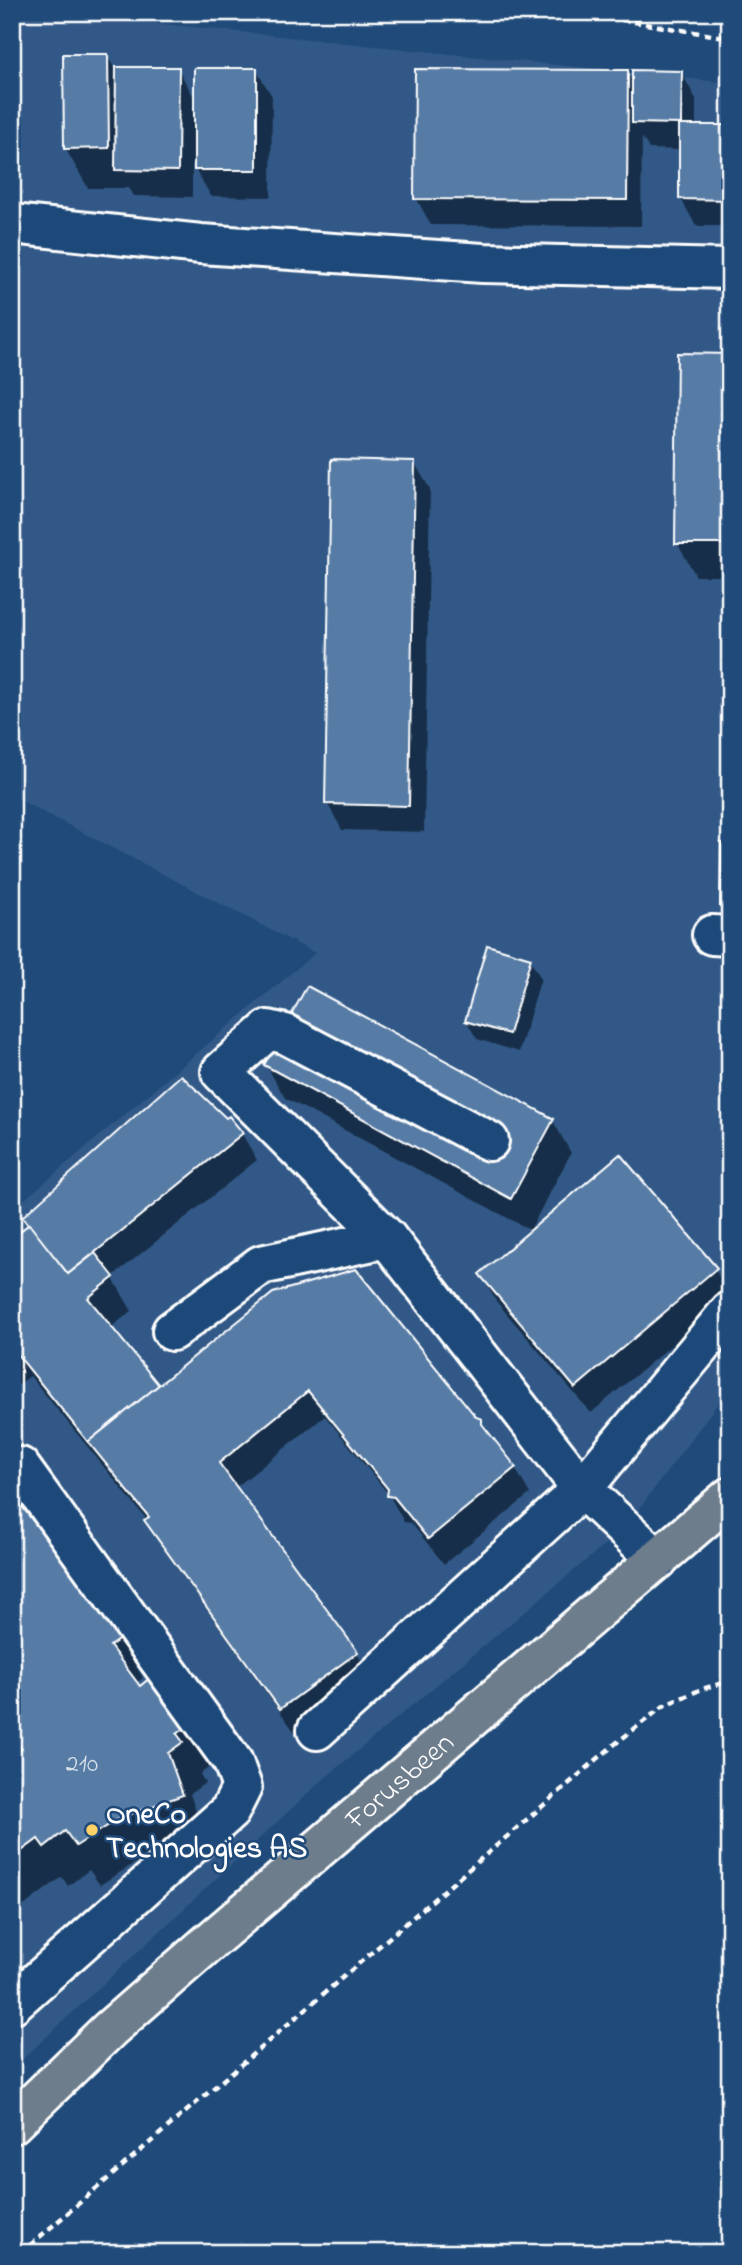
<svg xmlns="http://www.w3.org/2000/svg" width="742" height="2265" viewBox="0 0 742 2265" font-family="'Indie Flower',sans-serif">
<rect width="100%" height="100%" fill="#1f4a7a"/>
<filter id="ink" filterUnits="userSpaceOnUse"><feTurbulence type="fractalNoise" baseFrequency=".0143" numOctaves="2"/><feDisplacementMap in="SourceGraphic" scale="14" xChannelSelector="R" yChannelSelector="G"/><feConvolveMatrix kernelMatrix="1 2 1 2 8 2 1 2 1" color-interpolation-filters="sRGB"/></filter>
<g filter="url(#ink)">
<polygon fill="#305987" points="12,12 48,12 730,83 730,1387 625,1528 319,1783 12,2069 12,1210 315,953 12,796"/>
<g fill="#0007">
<polygon points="107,56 118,74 178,69 196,101 256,70 272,96 271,197 211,196 192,164 192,197 133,196 128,188 88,188 65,148"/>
<polygon points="627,72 634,84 681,72 696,99 696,126 730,126 730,226 696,226 681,199 681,150 649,149 642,137 641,226 431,225 416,198"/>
<polygon points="730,356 730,576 696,576 677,543"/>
<polygon points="414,462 430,489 424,832 342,830 327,803"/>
<polygon points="730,845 730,921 722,906"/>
<polygon points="530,960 541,978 519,1052 477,1039 466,1021"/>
<polygon points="266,1065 553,1121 571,1153 530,1230 285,1098"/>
<polygon points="242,1134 257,1160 112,1277 132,1311 110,1328 158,1388 274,1295 475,1419 481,1421 493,1441 515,1468 530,1494 444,1564 411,1523 404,1522 389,1495 325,1416 235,1488 357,1653 372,1679 296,1734 162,1547 147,1520 30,1376 12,1390 12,1240"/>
<polygon points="715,1269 730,1296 591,1413 496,1301 481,1275"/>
<polygon points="12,1496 120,1639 143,1678 136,1683 187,1727 210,1767 200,1774 205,1783 190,1794 205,1835 143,1858 100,1885 89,1870 68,1886 62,1877 21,1908 12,1893"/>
</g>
<g fill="#577ba6" stroke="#fff" stroke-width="2">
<polygon points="63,54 108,54 109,148 64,149"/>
<polygon points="116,67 179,67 178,171 115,170"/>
<rect x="194" y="68" width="63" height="102"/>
<polygon points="415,69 628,70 627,200 414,199"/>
<polygon points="632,70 682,71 681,124 632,123"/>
<polygon points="679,125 730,125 730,200 679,199"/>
<polygon points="677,353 730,354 730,544 675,544"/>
<polygon points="331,459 415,461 409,806 325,804"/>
<polygon points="721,843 730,843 730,907 720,907"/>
<polygon points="487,945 531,958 509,1034 465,1021"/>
<polygon points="307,986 554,1119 511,1199 264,1065"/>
<polygon points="181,1075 226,1118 229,1116 243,1133 68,1274 22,1217"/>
<polygon points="620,1154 717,1268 575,1388 479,1274"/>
<polygon points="29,1224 68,1274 95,1253 114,1277 88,1298 159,1385 88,1442 12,1348 12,1238"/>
<polygon points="356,1269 476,1417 482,1419 482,1424 516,1467 428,1539 394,1497 387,1496 388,1489 308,1391 219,1463 358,1652 280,1709 144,1520 149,1517 88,1442 273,1293"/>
<polygon points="12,1493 121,1638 110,1646 140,1686 151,1677 188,1726 177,1734 183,1742 168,1753 183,1795 120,1818 76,1846 65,1831 44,1847 38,1839 12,1858 12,1756 22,1749 12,1737"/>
</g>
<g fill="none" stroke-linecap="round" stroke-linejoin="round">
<g stroke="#fff" stroke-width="44">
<g id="minor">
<polyline points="12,224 201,244 483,263 730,269"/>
<polyline points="712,935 730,936"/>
<polyline points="387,1238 221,1072 268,1030 285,1034 489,1141"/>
<polyline points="172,1331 261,1265 387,1238 582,1489 658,1560"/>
<polyline points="317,1730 582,1489 730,1311"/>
<polyline points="12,2004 230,1811 242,1787 233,1762 20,1467"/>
</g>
</g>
<g stroke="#fff" stroke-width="44">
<g id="major">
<path id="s1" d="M12,2124L110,2029L206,1945L730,1497"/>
</g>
</g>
<g stroke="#fff" stroke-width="4.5" stroke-dasharray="7 5" stroke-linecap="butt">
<polyline points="574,12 730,38"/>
<polyline points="21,2253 615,1744 665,1705 702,1689 730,1681"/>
</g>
<use href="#minor" stroke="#1f4a7a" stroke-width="38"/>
<use href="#major" stroke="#6d7d8c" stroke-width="38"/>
</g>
</g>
<circle fill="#ffd166" stroke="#1f4a7a" stroke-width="2.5" cx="92" cy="1830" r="7"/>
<g text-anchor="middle" stroke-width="5" stroke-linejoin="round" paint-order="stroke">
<g font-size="26" fill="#d5dee9">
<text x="82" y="1771">210</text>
</g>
<g font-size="30" fill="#fff" stroke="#1f4a7a">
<text dy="10" stroke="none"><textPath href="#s1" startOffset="518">Forusbeen</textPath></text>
</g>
<g font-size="30" font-weight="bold" fill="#fff" stroke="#1f4a7a" text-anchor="start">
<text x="106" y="1823">OneCo<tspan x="106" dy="34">Technologies AS</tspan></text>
</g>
</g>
<rect width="742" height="2265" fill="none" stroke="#1f4a7a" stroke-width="42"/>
<rect x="21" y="21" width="700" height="2223" fill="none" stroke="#fff" stroke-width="2.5" filter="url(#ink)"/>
</svg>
